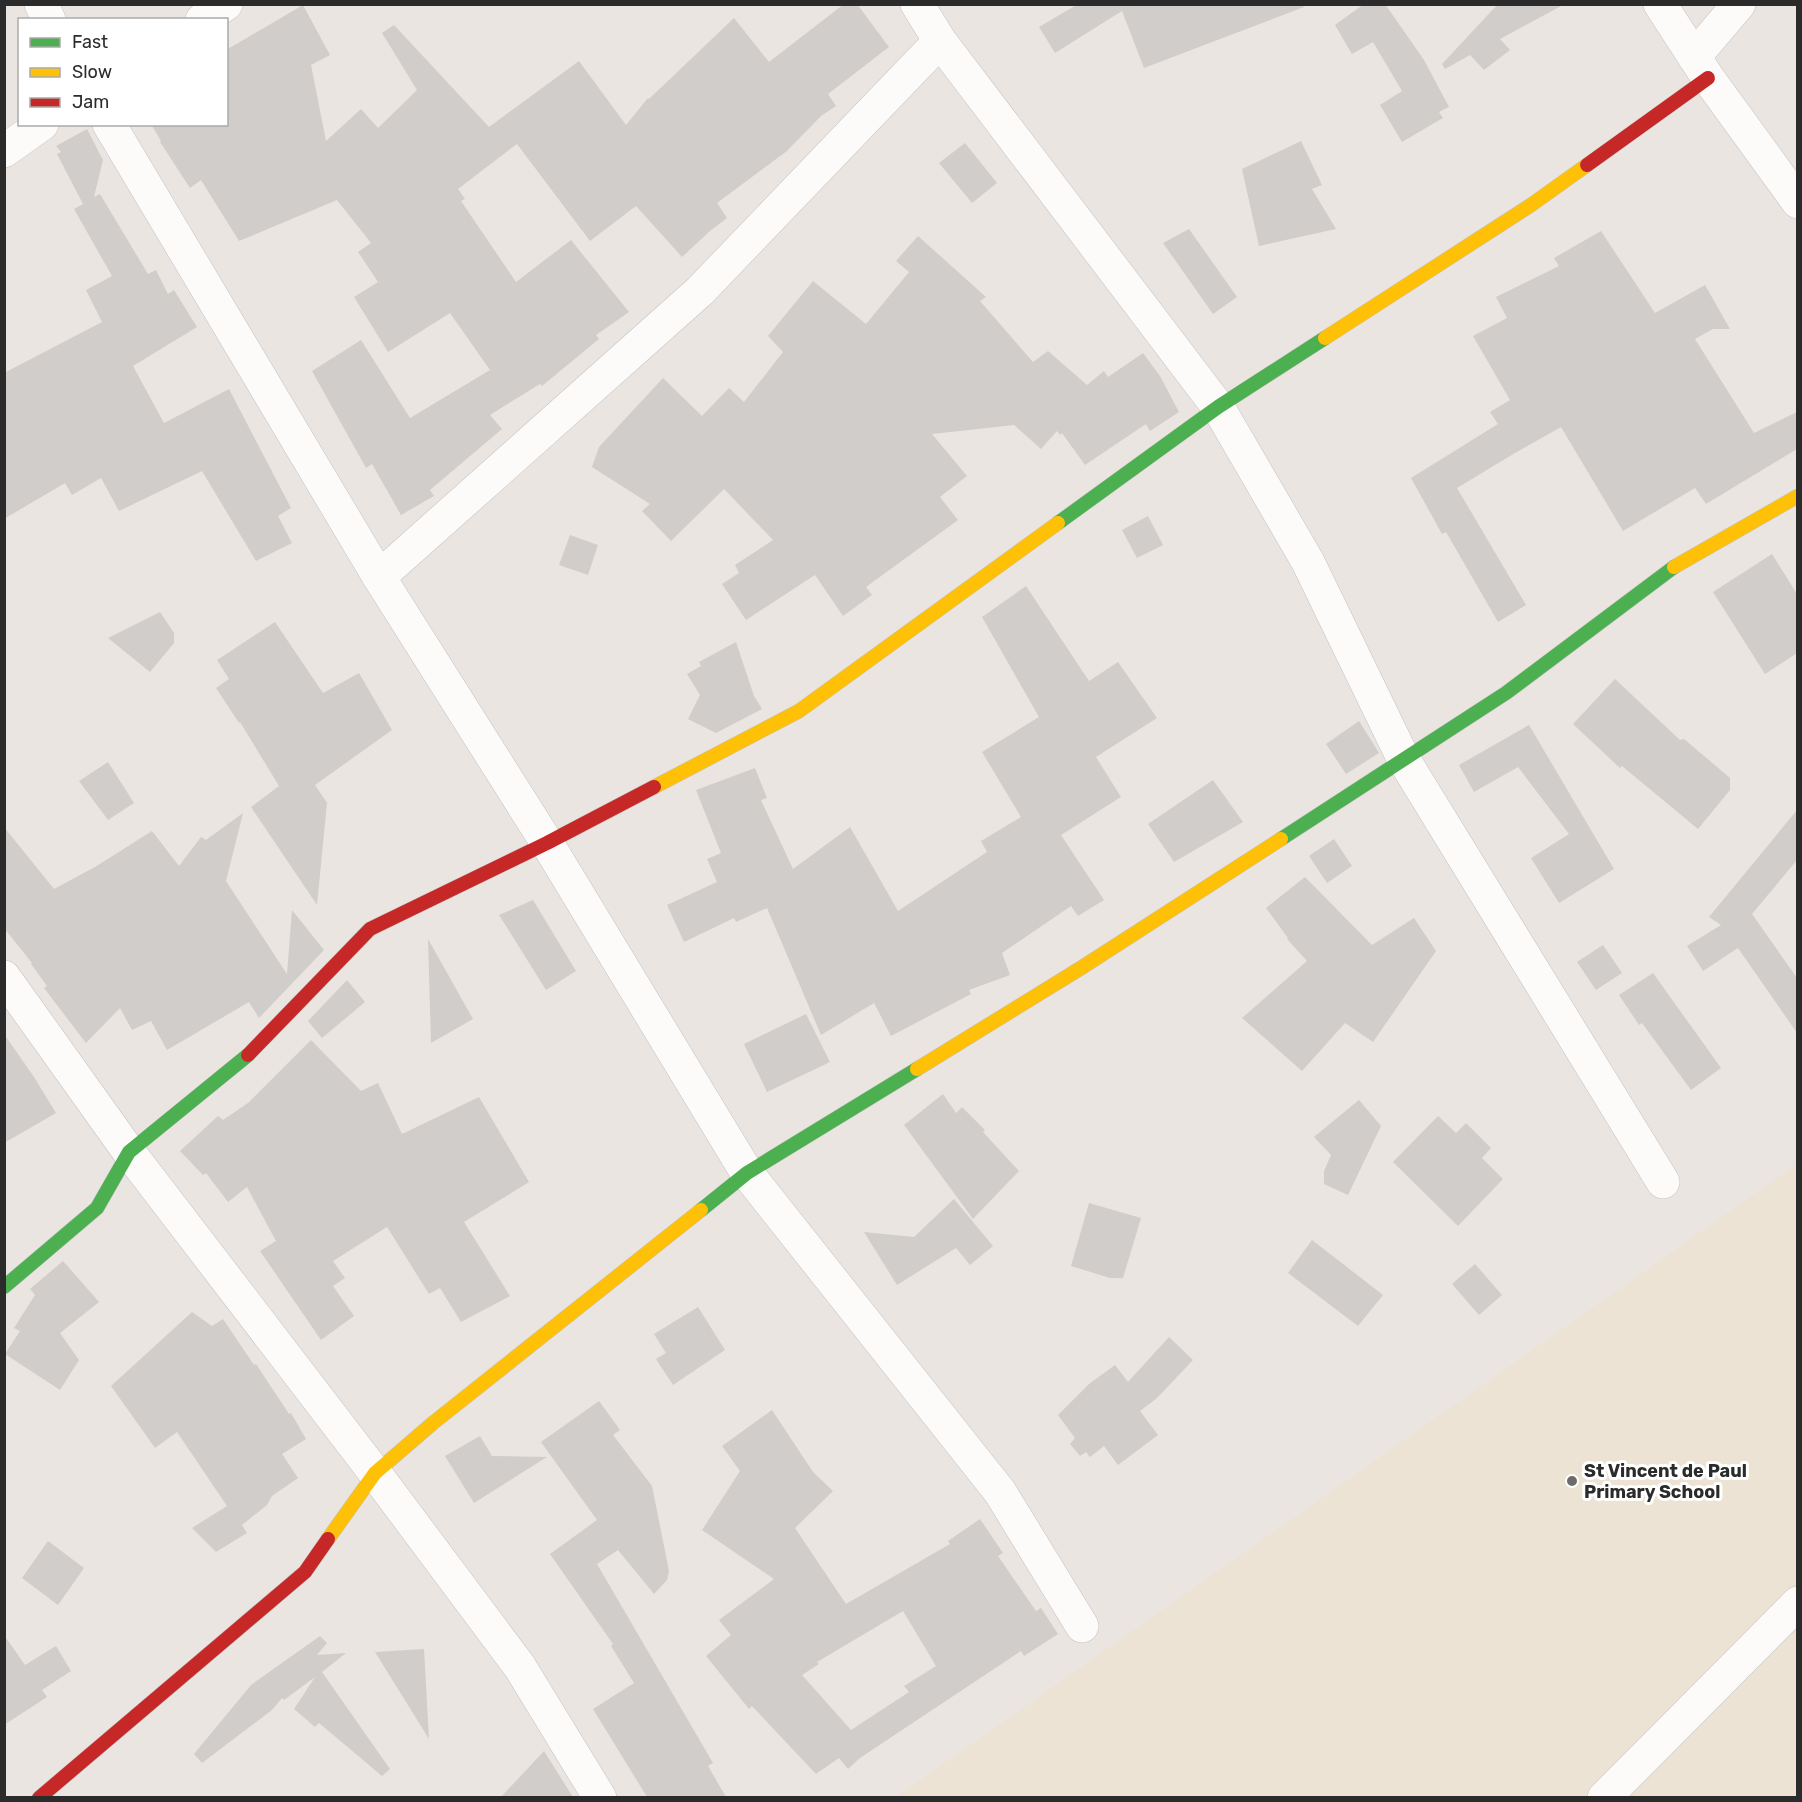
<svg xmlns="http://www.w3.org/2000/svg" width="1802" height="1802" viewBox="0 0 1802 1802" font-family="Rubik,sans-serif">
<rect width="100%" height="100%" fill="#eae5e1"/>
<polygon fill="#ede3d5" points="1797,1164 1797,1797 896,1797"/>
<g fill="#d1cdca" fill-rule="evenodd">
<polygon points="844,4 857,4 889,47 828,94 836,106 821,116 787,151 717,203 727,218 710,231 682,257 636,206 590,241 517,144 458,189 465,199 461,201 516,282 571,240 629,312 596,335 599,339 542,386 540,384 490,415 502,429 430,490 434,496 401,515 372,464 366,468 312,371 361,340 410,418 490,370 450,313 388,352 354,297 378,282 358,252 371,243 337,200 239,241 201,180 190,188 160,142 161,141 151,124 226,124 226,50 303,5 330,55 311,65 326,141 361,109 378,128 417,90 382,33 394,25 489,127 579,61 626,125 648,98 649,99 734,18 769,62"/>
<polygon points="1078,4 1303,4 1304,7 1144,68 1122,11 1055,53 1039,27"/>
<polygon points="1364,4 1385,4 1424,60 1449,107 1439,112 1443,118 1402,142 1380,105 1402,91 1373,42 1352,54 1335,25"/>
<polygon points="1498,4 1565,4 1500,39 1510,50 1484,70 1470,55 1445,69 1442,64"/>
<polygon points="87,129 103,160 94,197 100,194 148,274 156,270 168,294 174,290 197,327 133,366 164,423 229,389 291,508 278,516 292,543 256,561 202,471 119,511 101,478 72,495 65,483 4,519 4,373 102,322 86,290 112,276 74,209 83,204 57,154 61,152 56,146"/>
<polygon points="1301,141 1322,185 1312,189 1336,229 1259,246 1242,169"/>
<polygon points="965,143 997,183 972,203 939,163"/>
<polygon points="1189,229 1237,297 1213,314 1163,243"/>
<polygon points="1601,231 1655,313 1705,285 1730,329 1713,329 1695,339 1754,433 1797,412 1797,449 1706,504 1695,488 1623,531 1561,427 1515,453 1457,488 1526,605 1498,622 1446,532 1442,534 1411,478 1498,424 1490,412 1510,400 1473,336 1507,318 1496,297 1559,266 1554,258"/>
<polygon points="918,236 986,297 980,301 1033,362 1048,351 1087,385 1104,371 1108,377 1143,353 1160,376 1179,412 1150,431 1146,424 1085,465 1062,433 1060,435 1057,431 1041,449 1014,425 932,434 967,476 940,497 958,520 866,587 872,595 843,616 815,575 746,620 722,584 739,573 735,565 773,540 724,489 671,541 642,511 650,504 592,467 599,447 663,378 702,416 729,388 744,402 783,352 768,336 813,281 866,324 909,272 896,261"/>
<polygon points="1148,516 1163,545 1137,558 1122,530"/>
<polygon points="570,535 598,545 588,575 559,565"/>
<polygon points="1772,554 1797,594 1797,653 1765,674 1713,592"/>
<polygon points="1026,586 1089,681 1118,662 1157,718 1096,757 1121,797 1061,835 1104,900 1078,916 1071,906 1002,953 1010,975 969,990 971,994 891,1036 874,1003 821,1035 767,908 736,922 734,918 684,942 667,905 717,882 707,859 721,853 696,790 755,768 767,798 761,800 793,869 850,827 898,911 987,852 981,841 1021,817 982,752 1039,717 982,617"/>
<polygon points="160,612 174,633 174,643 150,672 108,638"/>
<polygon points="275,622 323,693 359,673 392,730 315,785 327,803 317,905 251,807 279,786 240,722 239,723 216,688 229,679 217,660"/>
<polygon points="736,642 754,696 762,709 716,733 688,719 700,695 687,674 701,666 699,662"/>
<polygon points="1615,679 1680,740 1684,739 1730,778 1730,790 1698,829 1622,766 1620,768 1573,724"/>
<polygon points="1359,721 1379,753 1346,774 1326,744"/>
<polygon points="1529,725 1614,869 1559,903 1531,858 1569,834 1518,767 1474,792 1459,765"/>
<polygon points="108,762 134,803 108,820 79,781"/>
<polygon points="1213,780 1243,822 1174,862 1148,824"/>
<polygon points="1797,810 1797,860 1752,914 1797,978 1797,1033 1738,948 1703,971 1687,946 1721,925 1709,917"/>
<polygon points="243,813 226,881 287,974 292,910 324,950 259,1018 249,1002 167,1050 151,1021 132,1030 120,1008 86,1043 44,988 47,986 31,964 32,963 4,928 4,827 54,889 95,867 152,831 179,866 201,837 206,840"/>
<polygon points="1334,839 1352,866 1327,883 1309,856"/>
<polygon points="1305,877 1372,945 1414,918 1436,951 1373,1042 1345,1023 1302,1071 1242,1018 1307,961 1287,939 1288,938 1266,908"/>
<polygon points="533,900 576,971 546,990 499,915"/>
<polygon points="428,939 473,1019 431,1043"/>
<polygon points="1603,945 1622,973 1596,990 1577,962"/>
<polygon points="1653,973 1721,1068 1691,1090 1642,1023 1639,1025 1619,995"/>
<polygon points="347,980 365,1002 322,1038 308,1021"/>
<polygon points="806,1014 830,1062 767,1092 744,1044"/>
<polygon points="4,1034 34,1077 56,1113 4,1143"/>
<polygon points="311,1040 361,1091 378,1083 402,1134 479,1097 529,1182 464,1222 510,1296 461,1322 440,1288 429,1294 387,1227 333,1261 345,1278 333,1286 354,1316 321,1340 260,1251 276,1241 247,1187 228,1202 206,1173 203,1175 180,1151 218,1116 223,1120 248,1103"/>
<polygon points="943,1094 956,1113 962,1107 985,1130 983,1132 1019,1171 973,1219 904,1125"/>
<polygon points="1359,1100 1381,1126 1348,1195 1324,1184 1324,1171 1331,1155 1314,1137"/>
<polygon points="1438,1116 1456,1133 1466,1123 1491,1148 1482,1158 1503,1179 1458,1226 1393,1162"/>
<polygon points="954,1199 993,1246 970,1265 956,1248 897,1285 864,1232 914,1237"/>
<polygon points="1089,1203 1141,1218 1123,1278 1110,1278 1071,1266"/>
<polygon points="1312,1240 1383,1295 1358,1326 1288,1273"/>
<polygon points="63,1261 99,1302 60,1333 79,1360 60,1390 5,1354 20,1331 14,1328 35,1295 30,1289"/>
<polygon points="1475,1264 1502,1295 1479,1315 1452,1284"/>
<polygon points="698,1307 725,1350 673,1385 656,1359 666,1353 654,1334"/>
<polygon points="192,1312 212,1326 223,1319 254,1365 256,1364 289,1414 291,1413 306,1439 282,1454 298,1478 272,1496 267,1505 242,1525 247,1533 216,1552 192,1528 227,1506 177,1432 155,1448 111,1386"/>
<polygon points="1169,1337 1193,1360 1157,1398 1140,1411 1158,1435 1118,1465 1104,1446 1090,1457 1086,1452 1080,1456 1070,1444 1075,1438 1058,1415 1089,1384 1115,1365 1128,1382"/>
<polygon points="599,1401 620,1430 613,1435 652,1486 669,1571 667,1580 654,1594 618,1550 597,1564 713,1763 708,1766 726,1797 647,1797 593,1709 634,1683 611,1646 613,1644 550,1554 597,1520 541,1442"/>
<path d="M772,1410L813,1472L833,1491L795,1528L846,1604L950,1544L948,1541L980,1519L1003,1553L998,1556L1036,1611L1041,1608L1058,1634L1024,1656L1021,1651L860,1758L848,1769L839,1758L816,1774L752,1706L749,1709L706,1656L731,1635L719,1620L774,1579L702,1530L740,1471L722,1446ZM903,1611L936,1666L904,1686L909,1692L851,1730L802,1675L819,1664L817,1662Z"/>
<polygon points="480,1436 492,1456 547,1457 474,1503 445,1456"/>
<polygon points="48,1541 84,1568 58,1605 22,1578"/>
<polygon points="4,1635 25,1665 56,1646 71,1671 42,1690 47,1697 4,1725"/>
<polygon points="320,1636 327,1643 317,1655 346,1653 322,1672 390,1769 382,1776 319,1723 315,1727 294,1709 315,1677 284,1700 282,1698 272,1710 202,1763 194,1754 251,1685"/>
<polygon points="424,1649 429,1739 375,1652"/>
<polygon points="544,1751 573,1797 501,1797"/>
</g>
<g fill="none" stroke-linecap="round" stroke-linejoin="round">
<g stroke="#c3c2c3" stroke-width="34">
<g id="street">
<polyline points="41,4 49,20"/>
<polyline points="917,4 940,41 1218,407 1308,562 1404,760 1663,1182"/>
<polyline points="1660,4 1708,78 1798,202"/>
<polyline points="202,20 226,4"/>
<polyline points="1694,57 1739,4"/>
<polyline points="109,124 379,577 547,843 747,1173 1000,1492 1082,1626"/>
<polyline points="4,151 42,124"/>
<polyline points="379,577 700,291 940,41"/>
<polyline points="4,977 129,1152 375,1473 520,1667 600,1798"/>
<polyline points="1604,1798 1798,1603"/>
</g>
</g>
<g stroke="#c3c2c3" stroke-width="15">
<g id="fast">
<polyline points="1058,523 1218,407 1325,338"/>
<polyline points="1281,839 1506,693 1674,567"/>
<polyline points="701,1210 747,1173 917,1069"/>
<polyline points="4,1287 97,1208 129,1152 248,1055"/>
</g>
</g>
<g stroke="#c3c2c3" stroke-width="15">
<g id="slow">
<polyline points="1325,338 1531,205 1587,165"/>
<polyline points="1674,567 1798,496"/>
<polyline points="654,787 799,711 1058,523"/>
<polyline points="917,1069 1081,968 1281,839"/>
<polyline points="328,1539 375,1473 433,1423 701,1210"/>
</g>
</g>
<g stroke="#c3c2c3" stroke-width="15">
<g id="jam">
<polyline points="1587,165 1708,78"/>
<polyline points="248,1055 370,929 547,843 654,787"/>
<polyline points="39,1798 305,1572 328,1539"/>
</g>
</g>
<use href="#street" stroke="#fcfbfa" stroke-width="33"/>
<use href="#fast" stroke="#4caf50" stroke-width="14"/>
<use href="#slow" stroke="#ffc107" stroke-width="14"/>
<use href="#jam" stroke="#c62828" stroke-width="14"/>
</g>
<circle fill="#6e6c6b" stroke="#fff" stroke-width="2" cx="1572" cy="1481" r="6"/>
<g text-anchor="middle" stroke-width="6" stroke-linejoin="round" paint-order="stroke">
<g font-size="18" font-weight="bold" fill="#2b2b2b" stroke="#fff" text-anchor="start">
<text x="1584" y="1477">St Vincent de Paul<tspan x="1584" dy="21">Primary School</tspan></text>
</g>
</g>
<rect width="1802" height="1802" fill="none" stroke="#2b2b2b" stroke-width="12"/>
<rect x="18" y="18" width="210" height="108" fill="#ffffff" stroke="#aaaaaa" stroke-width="1.5"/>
<rect x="30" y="38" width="30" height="9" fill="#4caf50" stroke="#aaaaaa" stroke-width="1.5"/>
<text x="72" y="48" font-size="18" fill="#2b2b2b">Fast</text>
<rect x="30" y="68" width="30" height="9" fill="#ffc107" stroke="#aaaaaa" stroke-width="1.5"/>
<text x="72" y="78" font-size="18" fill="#2b2b2b">Slow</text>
<rect x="30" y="98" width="30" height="9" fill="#c62828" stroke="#aaaaaa" stroke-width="1.5"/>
<text x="72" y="108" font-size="18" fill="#2b2b2b">Jam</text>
</svg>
